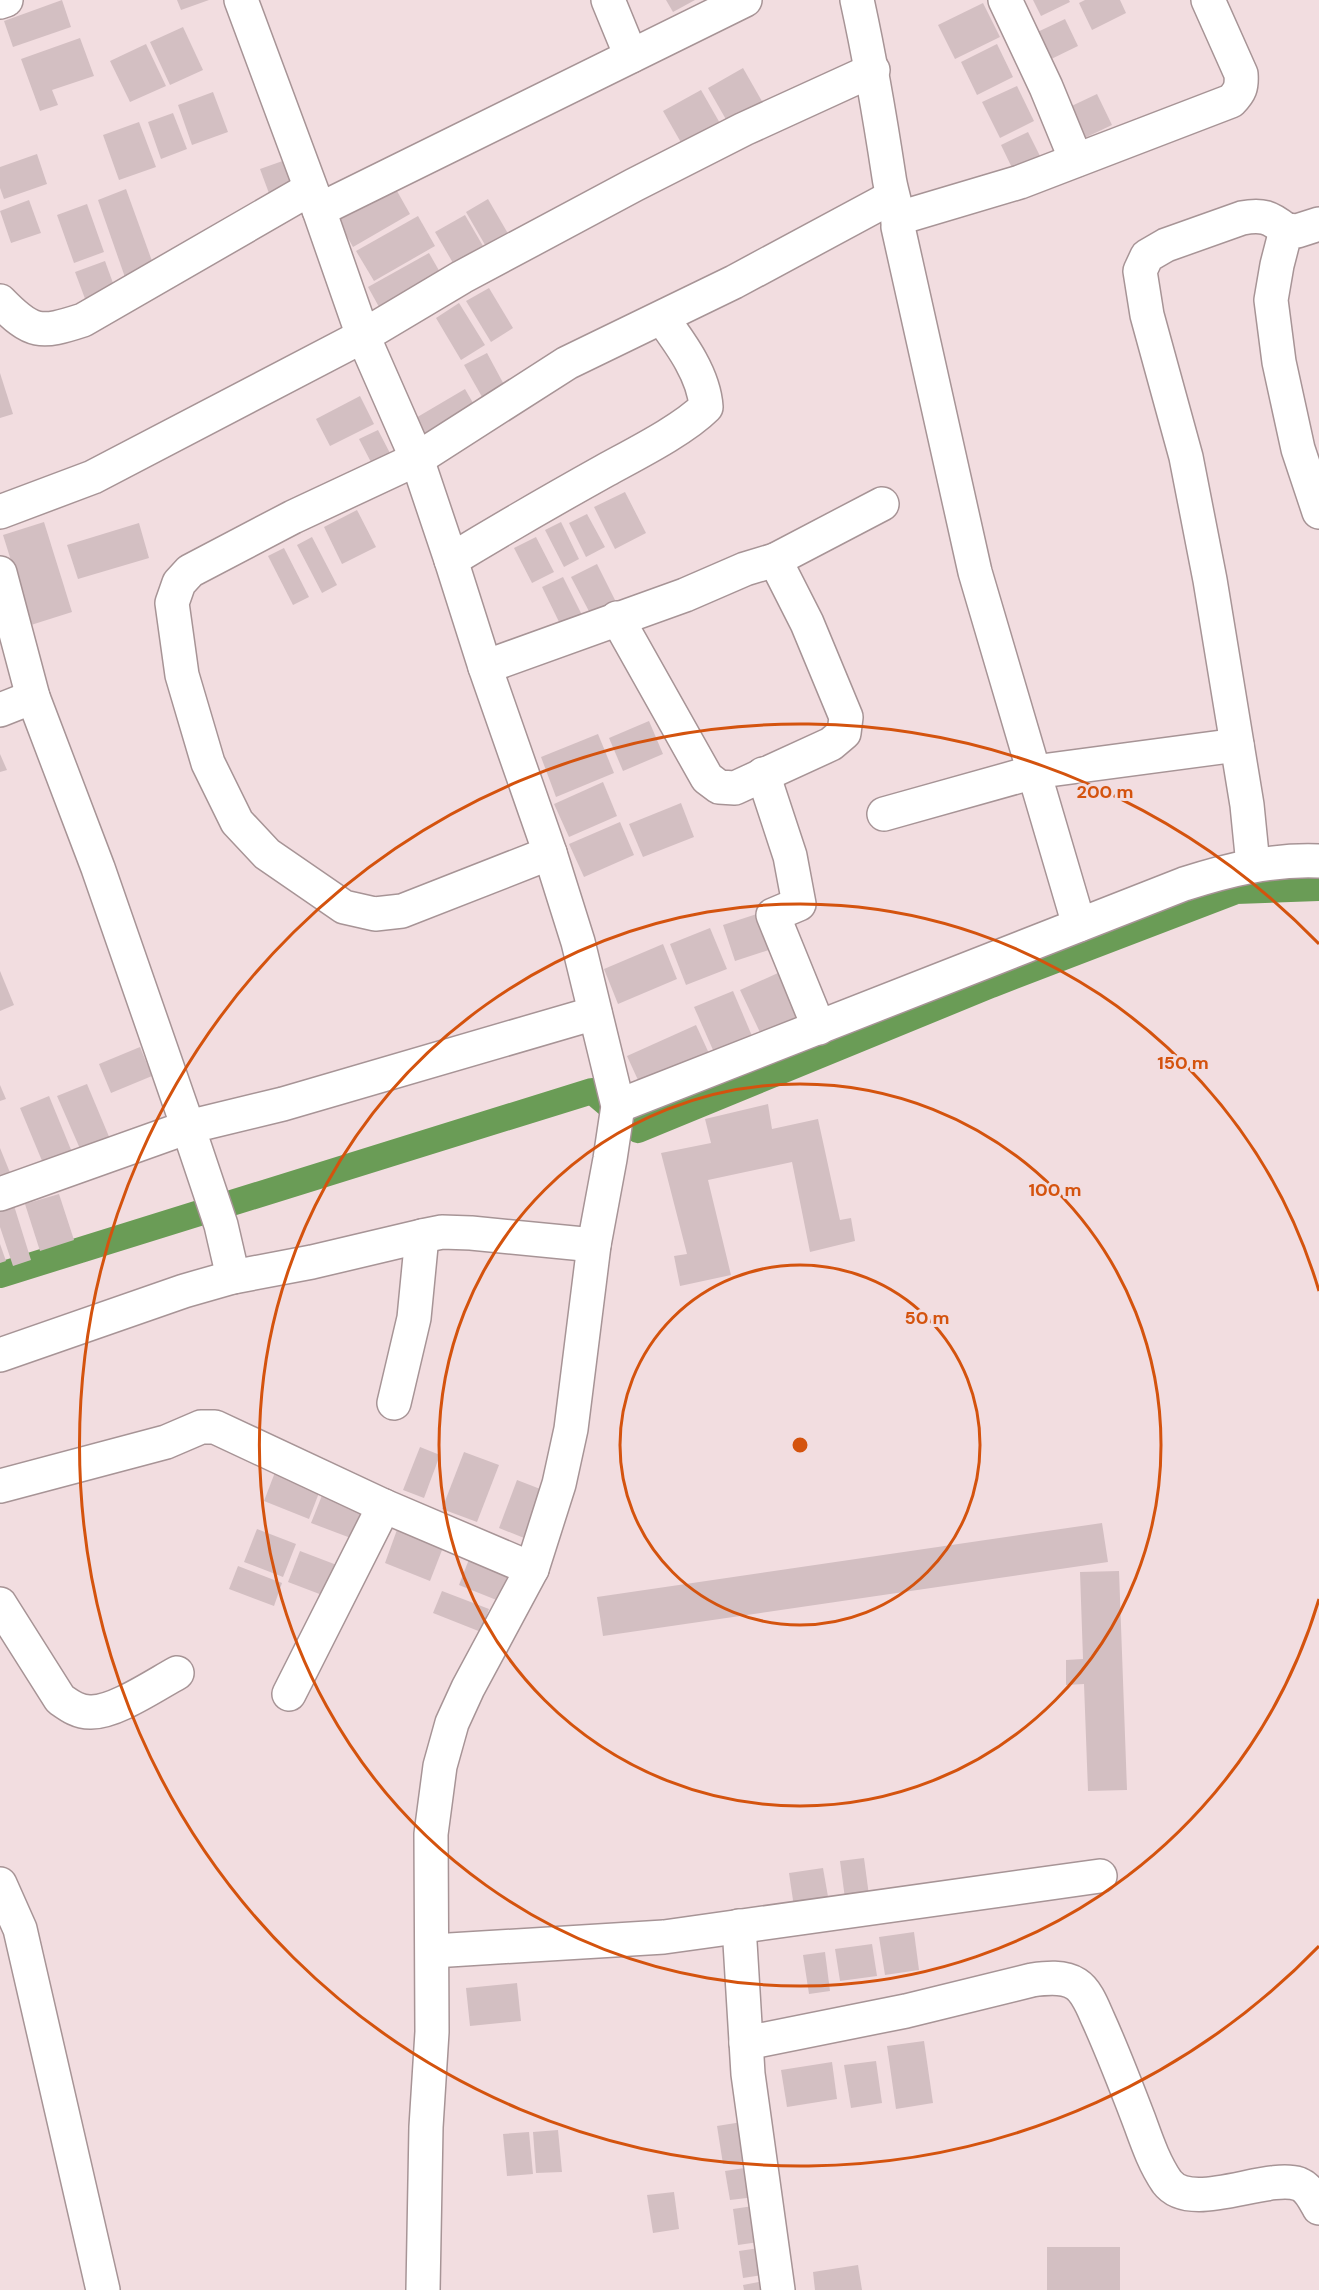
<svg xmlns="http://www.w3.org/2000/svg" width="1319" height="2290" viewBox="0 0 1319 2290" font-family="'DM Sans',sans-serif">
<rect width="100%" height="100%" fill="#f2dde0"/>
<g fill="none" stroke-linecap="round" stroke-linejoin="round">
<polyline stroke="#6a9c56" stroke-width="26" points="0,1275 592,1091 638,1130 991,985 1236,891 1319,888"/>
</g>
<g fill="#d3bfc2">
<polygon points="62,0 71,27 13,47 4,21"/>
<polygon points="177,0 209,0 181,10"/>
<polygon points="666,0 695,0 673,12"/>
<polygon points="1033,0 1069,0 1070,2 1041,16"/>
<polygon points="1085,0 1120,0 1126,13 1092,30 1079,3"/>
<polygon points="983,3 1000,37 955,59 938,25"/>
<polygon points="1065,19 1078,46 1043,63 1029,36"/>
<polygon points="183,27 203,70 170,85 150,42"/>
<polygon points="80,38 94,76 52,90 58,105 40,111 21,59"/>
<polygon points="146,44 166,86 130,102 110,61"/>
<polygon points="997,44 1013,77 977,95 961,62"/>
<polygon points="743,68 767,110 732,130 708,88"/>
<polygon points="1017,86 1034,121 1000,138 982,102"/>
<polygon points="701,90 725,132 687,153 663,111"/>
<polygon points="213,92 228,132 192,145 178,105"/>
<polygon points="1097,94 1112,125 1076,142 1061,111"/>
<polygon points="173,113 187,149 161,159 148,122"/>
<polygon points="139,122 156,167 119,180 103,135"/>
<polygon points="1028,132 1042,160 1015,174 1001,145"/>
<polygon points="37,154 47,184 4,199 0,188 0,167"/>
<polygon points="291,158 301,185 270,196 260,169"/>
<polygon points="393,184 410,214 353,247 336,217"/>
<polygon points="126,189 156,272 127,283 98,200"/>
<polygon points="488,199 514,244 492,257 466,212"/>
<polygon points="29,200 41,233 11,243 0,211"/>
<polygon points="87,204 104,252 74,263 57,215"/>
<polygon points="465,215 490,258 460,275 435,232"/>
<polygon points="418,216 435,246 374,281 356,251"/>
<polygon points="429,253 445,281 384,316 368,287"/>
<polygon points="105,261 117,294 87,304 75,272"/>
<polygon points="489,288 513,328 491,342 466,301"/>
<polygon points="459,303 485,345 461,360 436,318"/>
<polygon points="487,353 508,392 486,404 464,365"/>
<polygon points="0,373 13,414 0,418"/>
<polygon points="465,389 480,415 424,448 409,422"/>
<polygon points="360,396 374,424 330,446 316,419"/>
<polygon points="378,430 392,457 373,466 359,439"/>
<polygon points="625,492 646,533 615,549 594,507"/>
<polygon points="357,510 376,547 342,564 324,527"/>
<polygon points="587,514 605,547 586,557 569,523"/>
<polygon points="44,522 72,612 31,625 3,535"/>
<polygon points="561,522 579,559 564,567 545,530"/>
<polygon points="139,523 149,558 78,579 67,545"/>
<polygon points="312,537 337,585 322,593 297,545"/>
<polygon points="536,537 554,572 532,583 514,548"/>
<polygon points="284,548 309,597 293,605 268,556"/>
<polygon points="597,564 617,604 592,617 571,577"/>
<polygon points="563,577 583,617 562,628 542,587"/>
<polygon points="649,721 663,754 623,771 609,738"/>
<polygon points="598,734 614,773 556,797 541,757"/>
<polygon points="0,754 7,770 0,772"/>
<polygon points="603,782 617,816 569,837 554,804"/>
<polygon points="681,803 694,837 643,857 629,824"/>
<polygon points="620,822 634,855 584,877 569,844"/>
<polygon points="763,912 775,948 735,961 723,925"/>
<polygon points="710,928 727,969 686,985 670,944"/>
<polygon points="663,944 677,979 618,1004 604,969"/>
<polygon points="0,971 14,1005 0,1011"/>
<polygon points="778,973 804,1028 766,1045 740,990"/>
<polygon points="733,991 755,1043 717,1059 694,1007"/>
<polygon points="696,1025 712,1060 643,1091 627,1056"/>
<polygon points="140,1047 152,1076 111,1093 99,1064"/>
<polygon points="87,1084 110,1139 81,1151 57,1096"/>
<polygon points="0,1085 6,1099 0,1101"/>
<polygon points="49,1096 74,1157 45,1168 20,1108"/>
<polygon points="768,1104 772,1129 818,1119 840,1220 851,1218 855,1241 810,1252 792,1162 708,1180 731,1275 680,1286 674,1256 687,1254 661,1153 711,1143 705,1119"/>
<polygon points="0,1148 11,1175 0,1179"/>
<polygon points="59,1194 74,1240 40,1251 25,1204"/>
<polygon points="11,1196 31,1260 13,1266 0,1227 0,1199"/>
<polygon points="0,1244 6,1261 0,1263"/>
<polygon points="420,1447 440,1455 424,1498 403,1490"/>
<polygon points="464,1452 499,1465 477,1522 442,1509"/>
<polygon points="277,1467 322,1485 309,1519 264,1501"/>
<polygon points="517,1480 548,1492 529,1540 499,1528"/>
<polygon points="323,1493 368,1510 356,1540 311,1523"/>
<polygon points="1102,1523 1108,1562 603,1636 597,1597"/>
<polygon points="398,1527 444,1545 430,1581 385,1563"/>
<polygon points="257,1529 296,1544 283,1577 244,1562"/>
<polygon points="473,1549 513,1565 499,1601 459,1585"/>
<polygon points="300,1551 342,1567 330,1598 288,1582"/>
<polygon points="238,1566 282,1583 274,1606 229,1589"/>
<polygon points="1119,1571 1127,1790 1088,1791 1084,1684 1066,1685 1066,1660 1083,1659 1080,1572"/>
<polygon points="442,1591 489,1609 481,1632 433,1613"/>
<polygon points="864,1858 870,1903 846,1906 840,1861"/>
<polygon points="823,1868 830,1908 795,1914 789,1873"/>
<polygon points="914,1932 919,1970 885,1975 879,1937"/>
<polygon points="872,1944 877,1976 840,1981 835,1949"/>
<polygon points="825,1952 830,1991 809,1994 803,1955"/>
<polygon points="517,1983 521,2021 470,2026 466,1988"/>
<polygon points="924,2041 933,2103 896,2109 887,2046"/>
<polygon points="876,2061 882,2103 851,2108 844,2065"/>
<polygon points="832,2062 837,2099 787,2107 781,2070"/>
<polygon points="748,2121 753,2160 723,2164 717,2126"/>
<polygon points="558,2130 562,2172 536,2173 533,2132"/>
<polygon points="529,2132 533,2174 507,2176 503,2134"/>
<polygon points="751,2167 755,2197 730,2200 725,2171"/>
<polygon points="674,2192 679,2229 653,2233 647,2195"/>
<polygon points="760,2205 766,2241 738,2245 733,2209"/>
<polygon points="765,2247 769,2274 743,2278 739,2251"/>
<rect x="1047" y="2247" width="73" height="43"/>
<polygon points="858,2265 862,2290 815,2290 813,2272"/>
<polygon points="770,2280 772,2290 744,2290 743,2285"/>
</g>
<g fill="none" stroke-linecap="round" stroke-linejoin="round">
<g stroke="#a79496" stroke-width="36">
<g id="minor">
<polyline points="241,0 319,210 363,336 417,459 451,560 485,667 550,853 578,942 618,1106 610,1159 594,1245 571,1429 559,1484 532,1569 468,1688 452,1723 440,1766 431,1834 432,2032 426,2127 423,2290"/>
<polyline points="608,0 631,56"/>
<path d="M857,0C870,59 880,118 889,177C891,193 899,211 898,227L975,572L1079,925"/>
<polyline points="1005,0 1046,87 1076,160"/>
<polyline points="0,2 6,0"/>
<polyline points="319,210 745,0"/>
<path d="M899,218L1020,182L1231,101C1240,92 1242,87 1241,74L1208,0"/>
<polyline points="1319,224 1297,231 1286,230 1277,265 1271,300 1279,362 1298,449 1319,512"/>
<path d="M0,301C32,334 40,334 83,320L310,189"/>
<polyline points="0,512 93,477 363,336 462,277 634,185 744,129 873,70"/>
<path d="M451,560C502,529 554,499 606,470C635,454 683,430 706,407C704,375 681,344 662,318"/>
<polyline points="0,573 33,697 98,868 188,1127 0,1194"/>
<polyline points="617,618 707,778 719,787 735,788 831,744 844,733 846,717 807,623 775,560"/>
<polyline points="485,667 685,595 745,569 775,560 882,504"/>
<polyline points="0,710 33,697"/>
<polyline points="763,774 790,856 799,904 773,915 819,1028"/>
<polyline points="884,814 1034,772 1237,745"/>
<polyline points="550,853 402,911 375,914 344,907 267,854 237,822 208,763 182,675 172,603 179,583 190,571 293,517 417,459 567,363 734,282 892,197"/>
<path d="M1253,865L1247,805L1210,580L1186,457L1147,315L1140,271L1147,256L1166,245L1242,218C1262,214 1270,217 1286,230"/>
<path d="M618,1106L1184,884C1228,870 1272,859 1319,861"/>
<polyline points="233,1277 221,1225 188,1127 283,1104 595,1013"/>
<polyline points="0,1355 184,1291 233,1277 312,1262 422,1236 442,1232 471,1233 594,1245"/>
<polyline points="394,1403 414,1318 422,1236"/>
<polyline points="0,1486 166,1442 201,1427 215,1427 384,1506 532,1569"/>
<path d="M0,1604L60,1699C70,1706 78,1712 90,1712C114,1713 155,1685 177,1673"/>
<polyline points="289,1694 384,1506"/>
<polyline points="0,1884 20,1929 103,2290"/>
<polyline points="739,1926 748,2074 778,2290"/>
<polyline points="433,1951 664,1937 1100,1876"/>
<path d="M746,2043L906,2011L1032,1980C1046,1978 1064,1976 1076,1984C1087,1991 1093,2008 1098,2019C1113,2052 1126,2086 1139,2120C1147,2142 1154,2163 1167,2182C1191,2214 1266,2173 1299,2184C1309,2188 1314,2199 1319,2208"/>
</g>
</g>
<use href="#minor" stroke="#fff" stroke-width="33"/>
</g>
<g fill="none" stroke="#d4530e" stroke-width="3">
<circle cx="800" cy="1445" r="180"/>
<circle cx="800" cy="1445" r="361"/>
<path d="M1319 1599A541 541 0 1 1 1319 1291"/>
<path d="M1319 1946A721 721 0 1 1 1319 944"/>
</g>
<circle cx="800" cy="1445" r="9" fill="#d4530e" stroke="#f2dde0" stroke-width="3"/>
<g font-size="18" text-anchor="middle" font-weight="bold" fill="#d4530e" stroke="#f2dde0" stroke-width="6" stroke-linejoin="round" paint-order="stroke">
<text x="1105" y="798">200 m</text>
<text x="1183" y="1069">150 m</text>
<text x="1055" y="1196">100 m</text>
<text x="927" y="1324">50 m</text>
</g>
</svg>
